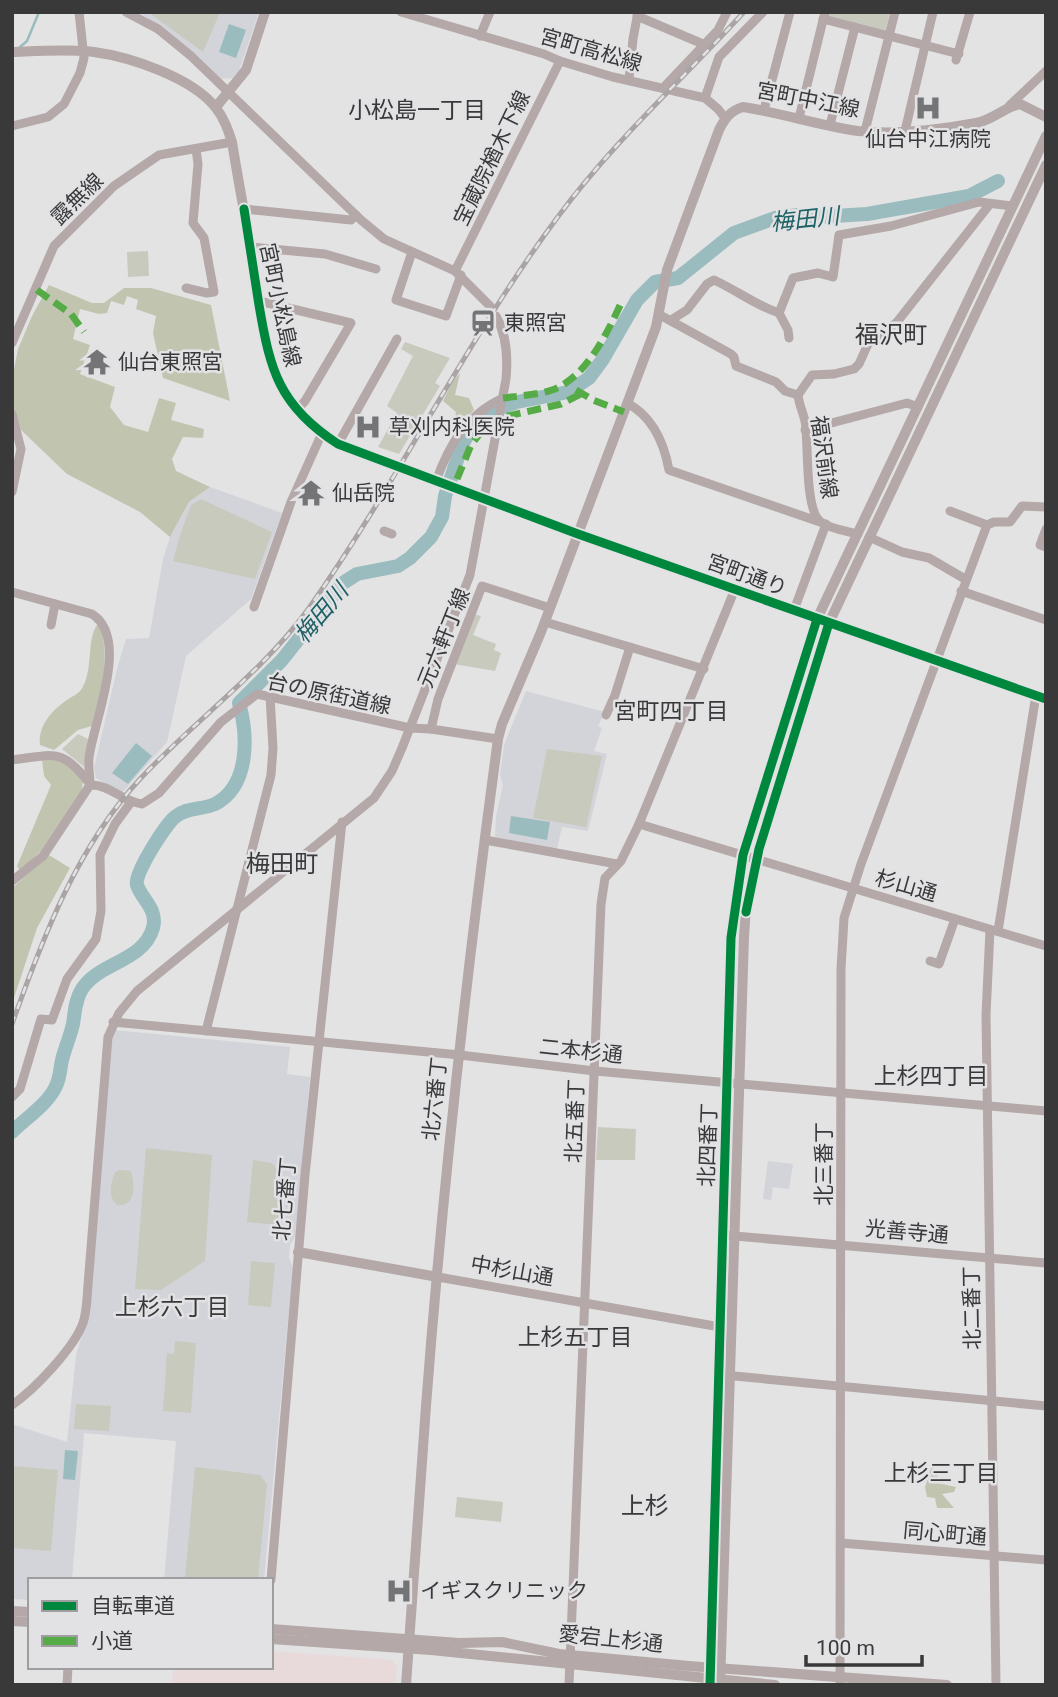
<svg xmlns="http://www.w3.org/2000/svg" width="1058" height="1697" viewBox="0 0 1058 1697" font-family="Roboto,'Noto Sans JP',sans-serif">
<rect width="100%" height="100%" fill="#e3e3e4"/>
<polygon fill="#e8d9db" points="271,1651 392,1660 397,1667 395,1685 172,1685 173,1667 271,1667"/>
<g fill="#d3d4da">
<polygon points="139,12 259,12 239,71 232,78 219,79 198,56"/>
<polygon points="210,487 282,513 251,599 186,656 167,742 122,793 96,778 94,768 118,665 126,639 149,638 163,559 170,537 189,502"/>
<polygon points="526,691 605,712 598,726 602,728 594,751 607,754 588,831 562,827 557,849 495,838 496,816 503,785 500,775 504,745"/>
<polygon points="114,1030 290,1047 287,1074 310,1077 296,1236 290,1245 289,1258 293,1267 264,1580 164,1580 176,1441 84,1433 72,1580 30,1580 30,1600 12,1599 12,1424 67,1442 76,1355 87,1319 110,1042"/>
<polygon points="768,1161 793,1164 789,1189 773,1187 771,1200 763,1199"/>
</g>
<g fill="#c8cabe">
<polygon points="148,12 220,12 203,52"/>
<polygon points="828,12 890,12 885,32 827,17"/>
<polygon points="148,251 149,276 128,277 127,252"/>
<polygon points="405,342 450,358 435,383 440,386 399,454 378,447 397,413 387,406 413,356 401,349"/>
<polygon points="201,499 272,532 255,579 173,561 180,535 191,505"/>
<polygon points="473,614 481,616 473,635 496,644 494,650 501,653 495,671 454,664"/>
<polygon points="78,734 88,739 84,767 62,749"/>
<polygon points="547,749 602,756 586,827 533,818"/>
<polygon points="598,1127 636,1129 635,1160 596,1160"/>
<polygon points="146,1148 212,1155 205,1261 161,1290 135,1289"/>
<polygon points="253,1160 272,1163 283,1177 280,1225 247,1222"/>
<path d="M120,1170L131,1171C135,1185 136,1207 117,1205C107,1196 111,1183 115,1172Z"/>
<polygon points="251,1261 275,1263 271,1307 248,1305"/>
<polygon points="175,1341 196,1343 191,1413 163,1411 167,1353 174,1354"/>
<polygon points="76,1404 111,1406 109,1431 74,1429"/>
<polygon points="12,1466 58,1470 51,1551 12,1548"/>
<polygon points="195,1467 260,1475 267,1484 258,1580 185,1578"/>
<polygon points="457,1497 503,1502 501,1522 455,1517"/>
</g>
<g fill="#c1c5b0">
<polygon points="49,285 92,303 104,303 124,288 151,288 211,305 230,401 163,378 153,333 156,316 136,309 138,300 127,296 124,305 111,301 107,313 99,314 80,309 73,339 90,345 80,374 115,387 110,407 124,425 148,432 159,398 176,403 171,420 204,429 203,438 183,437 172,459 176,471 210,487 189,502 170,537 140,512 67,474 21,430 12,407 12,379 18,349 32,316"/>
<polygon points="460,373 455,395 469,398 474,410 464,420 458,421 455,420 456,412 443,401 453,381"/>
<path d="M97,625L101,628C110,664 101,691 92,726L78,730L54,750L40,745C38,726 51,711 67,700C71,697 78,694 81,690C94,671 86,641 97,625Z"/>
<polygon points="58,759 70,763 83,780 82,790 42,850 20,871 17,866 51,785 44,776 42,760"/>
<polygon points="49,855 70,868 37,928 12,1004 12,888"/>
<polygon points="931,1468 938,1470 938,1483 956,1487 954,1492 942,1494 954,1508 937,1508 935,1498 927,1497 925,1487"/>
</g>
<g fill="#9abcbf">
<polygon points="229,24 246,30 236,58 219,52"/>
<polygon points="136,743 152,756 128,784 112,773"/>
<polygon points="511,816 550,822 547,840 509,833"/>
<polygon points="65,1450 78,1451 75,1480 63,1479"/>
</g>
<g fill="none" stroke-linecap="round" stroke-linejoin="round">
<polyline stroke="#9abcbf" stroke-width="2.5" points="19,48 27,41 39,12"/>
<path stroke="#9abcbf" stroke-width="14" d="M12,1132C26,1118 48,1104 56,1086C60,1078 60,1069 62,1060C65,1048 70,1037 73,1024C75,1012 75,1000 82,989C99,962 143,962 153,928C158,909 142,900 137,885C133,875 166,824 175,817C186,807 202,810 215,804C250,786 248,735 239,703L282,660L343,583L357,574L398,566L410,558L431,537L442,517L445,496L462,445L471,429L492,411L517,402L568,392L589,378L603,359L637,300L655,282L678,278L734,233L775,218L798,215L817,217L867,214L969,196L998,181"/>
<g stroke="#b4a8a8" stroke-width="9">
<polyline points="126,12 158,29 191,56 361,220 384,239 455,271 491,307"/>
<polyline points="401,12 544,54 560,61 613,77 705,98 718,109 725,118"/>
<polyline points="637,16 703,44"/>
<polyline points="823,19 959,54"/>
<polyline points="480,36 490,12"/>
<polyline points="956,60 970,12"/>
<polyline points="629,79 633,39 638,12"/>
<polyline points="663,88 718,30 727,12"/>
<polyline points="705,98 719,57 763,12"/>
<polyline points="1009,106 1046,71"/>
<polyline points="764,110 790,12"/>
<polyline points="799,118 825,12"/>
<polyline points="830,125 855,27"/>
<polyline points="12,126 48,117 64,104 80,73 84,58 79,12"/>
<polyline points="865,131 895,12"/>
<polyline points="905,131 933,12"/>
<polyline points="244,209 351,220 356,215"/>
<polyline points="250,247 325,254 376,269"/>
<polyline points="412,252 396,300 446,316 461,275"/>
<polyline points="455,271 560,61"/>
<polyline points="186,288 207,293 214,292 204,238 193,223 198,164 196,149"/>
<polyline points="259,301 351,323 305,401 297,410"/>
<polyline points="779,313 793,278 818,273 833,277 839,235 891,226 979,202 1012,206"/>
<path d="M660,315L731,354L734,357L736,366L776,382L785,391L798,395C799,405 803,412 805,421C809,441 804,511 821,522C830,529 847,531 858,534"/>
<path d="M671,320L687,310L707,284L714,280C738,291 755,305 779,313L788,330L789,338"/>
<polyline points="12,343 54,246 114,186 159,155 232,142"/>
<polyline points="798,395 812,375 834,374 854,369 859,364 868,344 897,322 990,204"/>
<path d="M627,403C652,416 664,443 669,470L820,522"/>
<polyline points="12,414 21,449 12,492"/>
<polyline points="805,430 907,403 918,407"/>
<polyline points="338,444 397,339"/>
<path d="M436,481C449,445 466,415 503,398"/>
<polyline points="950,511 987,525"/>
<polyline points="1046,529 1040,545 1046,547"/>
<polyline points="384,531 392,534"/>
<polyline points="869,537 902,552 929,558 965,579"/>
<polyline points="961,591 1046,620"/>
<path d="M12,592L92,614C131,639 93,722 89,758C88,766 90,776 90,785"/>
<polyline points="254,607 291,502 322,433"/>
<polyline points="794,610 826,524"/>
<polyline points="545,622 704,669"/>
<polyline points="51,625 55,604"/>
<polyline points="606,715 615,695 630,647"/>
<polyline points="431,729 438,699 482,586 550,608"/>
<path d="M12,760C53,755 62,747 89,783"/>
<polyline points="639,824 1046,946"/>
<polyline points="485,840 617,864"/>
<path d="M12,881L43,856L90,785C109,784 121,801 142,804L159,793L221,722L257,694L410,728L431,729L498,739"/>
<polyline points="990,930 986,1015 996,1685"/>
<polyline points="998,931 1036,695"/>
<polyline points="930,961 939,964 955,919"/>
<polyline points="113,1022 460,1055 595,1071 1046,1111"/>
<polyline points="206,1031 271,775 273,748 270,696"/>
<polyline points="12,1097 20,1089 41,1019 52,1020 67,979 96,939 101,911 100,855 115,824 131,802"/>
<polyline points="723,1235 1046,1263"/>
<polyline points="438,1277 720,1327"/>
<polyline points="724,1375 1046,1406"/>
<path d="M12,1405C34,1390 74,1348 83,1323C87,1311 87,1297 88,1285L108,1037L119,1013L137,991L374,798L392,771L402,748L470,575L506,379C508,357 507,336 496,316"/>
<polyline points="841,1543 1046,1560"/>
<polyline points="271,1580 305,1175 342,822"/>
<polyline points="67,1685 68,1667"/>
<polyline points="569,1685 601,904 605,878 621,861 639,824 735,589"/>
<polyline points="840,1685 841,969 844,918 861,864 987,525 994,522 1010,522 1022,506 1046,507"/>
</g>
<g stroke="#b4a8a8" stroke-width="10">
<path d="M12,52C39,51 67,49 94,52C131,57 193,78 216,108C224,118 228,130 232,142C239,185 247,227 254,269C260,308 262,353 282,388C295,412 315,429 338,444L578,534L1046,699"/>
<polyline points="216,107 246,70 265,12"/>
<polyline points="298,1252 438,1277"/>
<polyline points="12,1611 30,1612"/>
<polyline points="12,1621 30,1622"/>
<polyline points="271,1629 459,1643 502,1642 559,1654 689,1666 947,1685"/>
<polyline points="271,1639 431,1650 775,1685"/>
<path d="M406,1685C413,1592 419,1499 426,1406C443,1183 468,960 498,739L502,724L541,632L656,327L667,270L719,130C725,118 730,111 743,107C782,113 820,126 858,131C896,135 939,130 976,123C993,120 1003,108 1020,104L1046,117"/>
<polyline points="710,1685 731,938 743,855 817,619 1046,136"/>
<polyline points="720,1685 744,937 746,907 759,849 829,623 1046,165"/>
</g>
<g stroke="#aaa4a4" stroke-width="5">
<path id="rail" d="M12,1024C43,937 77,847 140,779C195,720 262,673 309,608C398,482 465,342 557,218C612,143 681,81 744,12"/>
</g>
<use href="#rail" stroke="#e2e2e5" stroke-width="2.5" stroke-dasharray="8" stroke-linecap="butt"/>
<g stroke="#55ac46" stroke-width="7" stroke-dasharray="14 7" stroke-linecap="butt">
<polyline points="37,290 71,314 84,332"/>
<polyline points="576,390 593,400 624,412"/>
<path d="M503,398C518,396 537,395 552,390C586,378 608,332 622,301"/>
<polyline points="457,479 471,445 481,432 499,418 561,404 581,394"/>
</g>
<g stroke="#e2e2e5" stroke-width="13">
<g id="cycleway">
<path d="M244,209C249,241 254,273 259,305C270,370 279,406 338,444L578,534L1046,699"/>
<polyline points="746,912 759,849 829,623"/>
<polyline points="710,1685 731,938 743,855 817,619"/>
</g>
</g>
<use href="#cycleway" stroke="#00873e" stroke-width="9"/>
</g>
<defs>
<g id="hospital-bare" transform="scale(2.1)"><path d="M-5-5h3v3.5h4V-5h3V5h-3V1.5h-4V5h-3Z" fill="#747476" stroke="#e2e2e5" stroke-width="2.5" paint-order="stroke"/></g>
<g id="station-bare" transform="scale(2.1)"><path d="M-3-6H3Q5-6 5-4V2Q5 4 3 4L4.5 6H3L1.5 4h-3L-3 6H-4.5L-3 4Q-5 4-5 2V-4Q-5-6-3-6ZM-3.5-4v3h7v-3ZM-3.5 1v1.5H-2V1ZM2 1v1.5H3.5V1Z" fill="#747476" stroke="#e2e2e5" stroke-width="2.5" paint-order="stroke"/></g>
<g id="temple-bare" transform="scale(2.1)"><path d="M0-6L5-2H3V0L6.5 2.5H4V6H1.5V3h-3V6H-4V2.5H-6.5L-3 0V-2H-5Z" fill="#747476" stroke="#e2e2e5" stroke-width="2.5" paint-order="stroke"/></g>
</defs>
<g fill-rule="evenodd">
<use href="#hospital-bare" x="928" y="108"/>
<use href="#station-bare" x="483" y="323"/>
<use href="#temple-bare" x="97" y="362"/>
<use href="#hospital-bare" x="368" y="427"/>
<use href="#temple-bare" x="311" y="493"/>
<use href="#hospital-bare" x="399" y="1591"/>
</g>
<g text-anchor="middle" stroke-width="5" stroke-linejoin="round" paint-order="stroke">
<g font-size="21" fill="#39393a" stroke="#e2e2e5">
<text transform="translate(591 50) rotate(16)" y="7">宮町高松線</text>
<text transform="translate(808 100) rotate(11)" y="7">宮町中江線</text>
<text transform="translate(492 158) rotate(-64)" y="7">宝蔵院楢木下線</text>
<text transform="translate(77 199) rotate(-44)" y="7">露無線</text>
<text transform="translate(280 305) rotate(78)" y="7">宮町小松島線</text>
<text transform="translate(824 457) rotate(82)" y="7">福沢前線</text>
<text transform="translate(747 575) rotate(20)" y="7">宮町通り</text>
<text transform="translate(444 638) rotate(-68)" y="7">元六軒丁線</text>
<text transform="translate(329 694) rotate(12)" y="7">台の原街道線</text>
<text transform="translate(906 886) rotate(16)" y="7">杉山通</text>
<text transform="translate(581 1051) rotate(6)" y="7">二本杉通</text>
<text transform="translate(435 1099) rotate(-84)" y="7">北六番丁</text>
<text transform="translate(575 1121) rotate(-88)" y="7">北五番丁</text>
<text transform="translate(708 1145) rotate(-88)" y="7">北四番丁</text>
<text transform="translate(824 1164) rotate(-90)" y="7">北三番丁</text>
<text transform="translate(285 1199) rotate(-85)" y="7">北七番丁</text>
<text transform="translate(907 1232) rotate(5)" y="7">光善寺通</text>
<text transform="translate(512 1271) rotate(10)" y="7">中杉山通</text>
<text transform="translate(972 1308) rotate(-91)" y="7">北二番丁</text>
<text transform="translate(945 1534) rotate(5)" y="7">同心町通</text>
<text transform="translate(611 1639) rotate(6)" y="7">愛宕上杉通</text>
</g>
<g font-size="21" fill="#39393a" stroke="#e2e2e5" text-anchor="start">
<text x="928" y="146" text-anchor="middle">仙台中江病院</text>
<text x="504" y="330">東照宮</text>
<text x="118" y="369">仙台東照宮</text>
<text x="389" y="434">草刈内科医院</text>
<text x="332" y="500">仙岳院</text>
<text x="420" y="1598">イギスクリニック</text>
</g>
<g font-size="23" fill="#39393a" stroke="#e2e2e5">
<text x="417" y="118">小松島一丁目</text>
<text x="671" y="719">宮町四丁目</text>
<text x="931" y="1084">上杉四丁目</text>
<text x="172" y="1315">上杉六丁目</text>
<text x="575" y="1345">上杉五丁目</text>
<text x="941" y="1481">上杉三丁目</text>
</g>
<g font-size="23" font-style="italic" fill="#1f6265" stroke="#e2e2e5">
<text transform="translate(805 219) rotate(-6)" y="8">梅田川</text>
<text transform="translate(321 613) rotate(-50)" y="8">梅田川</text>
</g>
<g font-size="24" fill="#39393a" stroke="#e2e2e5">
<text x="891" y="343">福沢町</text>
<text x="282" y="872">梅田町</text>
<text x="645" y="1514">上杉</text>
</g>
</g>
<rect width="1058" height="1697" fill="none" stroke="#39393a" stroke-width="28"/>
<rect x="28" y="1578" width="245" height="91" fill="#e2e2e5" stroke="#9e9ea1" stroke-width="2"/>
<rect x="42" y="1601" width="35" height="10" fill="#00873e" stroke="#9e9ea1" stroke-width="2"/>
<text x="91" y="1613" font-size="21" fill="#39393a">自転車道</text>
<rect x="42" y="1636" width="35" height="10" fill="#55ac46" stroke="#9e9ea1" stroke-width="2"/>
<text x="91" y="1648" font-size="21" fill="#39393a">小道</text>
<path d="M806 1655v10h116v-10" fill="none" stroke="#39393a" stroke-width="3.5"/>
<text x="816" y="1655" font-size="21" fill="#39393a" stroke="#e2e2e5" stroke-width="5" paint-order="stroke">100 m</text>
</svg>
